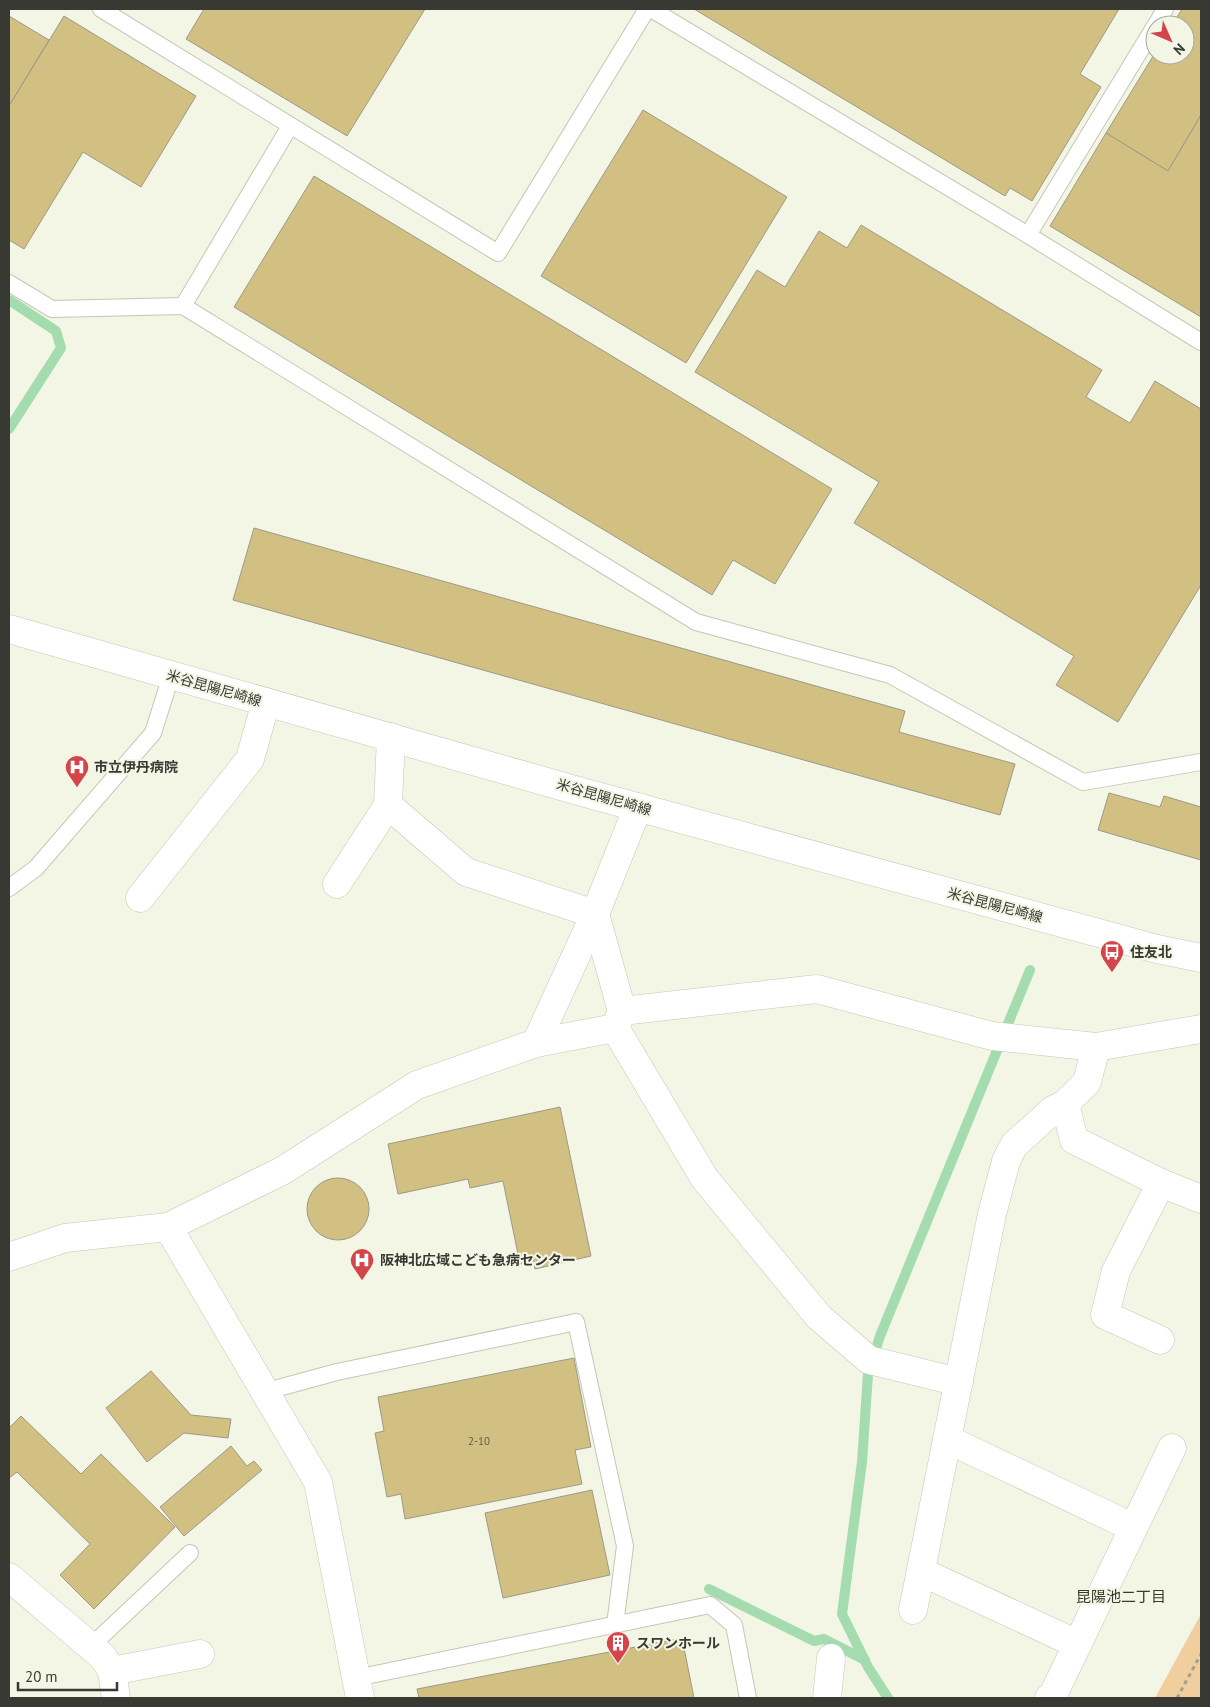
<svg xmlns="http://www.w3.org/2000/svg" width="1210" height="1707" viewBox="0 0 1210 1707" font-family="'PT Sans','Noto Sans JP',sans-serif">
<rect width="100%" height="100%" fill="#f3f6e4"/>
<polygon fill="#f0ce9d" points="1201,1614 1201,1698 1155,1698"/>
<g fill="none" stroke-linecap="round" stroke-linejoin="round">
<g stroke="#a5dcaf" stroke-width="10">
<polyline points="9,300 56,331 61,348 9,429"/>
<polyline points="709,1589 814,1641 824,1639 865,1660"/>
<polyline points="888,1698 868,1667 842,1614 862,1462 868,1374 880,1336 1030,970"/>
</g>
</g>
<g fill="#d1c081" stroke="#9d9989">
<polygon points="204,9 425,9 347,136 186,39"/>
<polygon points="694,9 1119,9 1080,74 1101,87 1032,201 1010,188 1005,196"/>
<polygon points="1182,9 1201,9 1201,115 1168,171 1106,133 1155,53 1155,55 1185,55 1185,25 1172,25"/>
<polygon points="9,16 49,40 9,106"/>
<polygon points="64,16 196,96 141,187 83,152 24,249 9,240 9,106"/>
<polygon points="643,110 787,197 686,363 541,276"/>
<polygon points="1201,115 1201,317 1050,226 1106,133 1168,171"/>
<polygon points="314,176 832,489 775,584 733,560 712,595 234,307"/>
<polygon points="861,225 1102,370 1086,397 1130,423 1155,381 1201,409 1201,585 1118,722 1056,685 1074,656 854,523 879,482 695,372 757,270 785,287 819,231 847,248"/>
<polygon points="254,528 905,711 899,732 1015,764 1000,815 233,600"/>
<polygon points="1109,793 1160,807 1164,796 1201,807 1201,860 1098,830"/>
<polygon points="560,1107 591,1256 535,1269 534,1261 520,1264 503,1181 470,1188 468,1179 398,1194 388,1144"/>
<circle cx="338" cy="1209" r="31"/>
<polygon points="574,1358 591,1447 575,1450 582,1484 405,1519 401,1494 387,1497 375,1433 384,1431 378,1397"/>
<polygon points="151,1371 191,1415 231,1419 228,1438 184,1433 147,1462 106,1408"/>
<polygon points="21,1416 81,1474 101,1454 175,1527 94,1609 60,1575 90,1544 17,1472 9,1478 9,1428"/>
<polygon points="231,1446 247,1466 254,1461 262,1470 184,1536 160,1507"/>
<polygon points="592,1490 610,1575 503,1598 485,1513"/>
<polygon points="682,1638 694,1698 419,1698 417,1689"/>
</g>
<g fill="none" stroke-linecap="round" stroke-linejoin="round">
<g stroke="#c5c7b6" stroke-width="18">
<g id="service">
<polyline points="101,9 498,253 647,9"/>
<polyline points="651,9 1028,235 1201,342"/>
<polyline points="1156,25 1165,9"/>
<polyline points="1028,235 1155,26"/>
<polyline points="9,283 52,309 183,306 696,622 890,675 1083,782 1201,762"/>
<polyline points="183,306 290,126"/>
<polyline points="9,888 36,868 153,733 171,676"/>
<polyline points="267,1391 337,1372 576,1322 625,1546 615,1625"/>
<polyline points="91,1646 190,1553"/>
<polyline points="356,1678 710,1605 734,1625 748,1698"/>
</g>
</g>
<g stroke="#c5c7b6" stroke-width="29">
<g id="minor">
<polyline points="391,737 388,805 466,872 595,914"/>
<polyline points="337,884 388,805"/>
<polyline points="140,898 250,759 266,702"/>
<polyline points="622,1011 817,989 992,1036 1096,1047 1201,1029"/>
<polyline points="615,1028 705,1179 819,1317 869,1360 959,1382"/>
<polyline points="536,1043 595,914 638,807"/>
<polyline points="1065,1104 1074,1140 1161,1183 1201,1199"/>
<polyline points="168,1227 318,1482 360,1698"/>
<polyline points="9,1257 65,1238 168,1227 282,1171 417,1085 536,1043 615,1028 622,1011 595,914"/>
<polyline points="1160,1340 1105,1315 1116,1271 1161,1183"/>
<polyline points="947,1439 1132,1527"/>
<polyline points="922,1572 1077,1644"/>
<polyline points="9,1577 103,1657 112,1671 116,1698"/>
<polyline points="913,1610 992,1214 1006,1161 1014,1145 1053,1110 1065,1104 1087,1082 1096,1047"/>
<polyline points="112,1671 200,1654"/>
<polyline points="827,1698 831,1658"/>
<polyline points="1049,1698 1053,1695 1172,1448"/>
</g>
</g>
<g stroke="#c5c7b6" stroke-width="29">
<polyline id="secondary" points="9,629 582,792 1157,949 1201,958"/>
</g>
<polyline stroke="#9fa194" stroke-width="3" stroke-dasharray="4 4" stroke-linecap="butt" points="1177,1698 1201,1654"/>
<use href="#service" stroke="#fff" stroke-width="16"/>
<use href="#minor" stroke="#fff" stroke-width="28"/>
<use href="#secondary" stroke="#fff" stroke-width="28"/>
</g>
<defs>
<g id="hospital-pin" transform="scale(1.25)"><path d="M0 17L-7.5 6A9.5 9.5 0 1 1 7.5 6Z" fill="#d4444b" stroke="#f3f6e4"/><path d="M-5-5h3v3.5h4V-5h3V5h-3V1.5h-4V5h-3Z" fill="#fff"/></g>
<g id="bus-pin" transform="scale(1.25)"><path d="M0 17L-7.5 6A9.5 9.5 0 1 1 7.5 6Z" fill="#d4444b" stroke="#f3f6e4"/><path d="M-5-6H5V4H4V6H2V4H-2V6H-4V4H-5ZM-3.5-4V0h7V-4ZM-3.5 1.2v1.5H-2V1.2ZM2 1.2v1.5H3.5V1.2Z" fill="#fff"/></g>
<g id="building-pin" transform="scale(1.25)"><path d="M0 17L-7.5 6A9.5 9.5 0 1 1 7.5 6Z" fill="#d4444b" stroke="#f3f6e4"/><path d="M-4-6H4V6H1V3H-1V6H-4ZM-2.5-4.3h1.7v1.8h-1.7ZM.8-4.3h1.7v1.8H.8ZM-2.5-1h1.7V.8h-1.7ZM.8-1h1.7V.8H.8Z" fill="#fff"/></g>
</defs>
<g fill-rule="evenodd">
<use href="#hospital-pin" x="77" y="767"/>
<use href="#bus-pin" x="1112" y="952"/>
<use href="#hospital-pin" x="362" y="1260"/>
<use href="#building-pin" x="618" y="1643"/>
</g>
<g text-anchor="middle" stroke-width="4" stroke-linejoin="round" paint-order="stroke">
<g font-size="11" fill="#5e5b46">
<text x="479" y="1445">2-10</text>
</g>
<g font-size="14" fill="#383932" stroke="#f3f6e4">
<text transform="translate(214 688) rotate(16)" y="5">米谷昆陽尼崎線</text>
<text transform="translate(604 797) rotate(16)" y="5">米谷昆陽尼崎線</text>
<text transform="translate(995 905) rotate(15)" y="5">米谷昆陽尼崎線</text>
</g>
<g font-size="14" font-weight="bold" fill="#383932" stroke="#f3f6e4" text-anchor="start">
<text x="94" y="772">市立伊丹病院</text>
<text x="1130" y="957">住友北</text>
<text x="380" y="1265">阪神北広域こども急病センター</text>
<text x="636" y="1648">スワンホール</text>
</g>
<g font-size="15" fill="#37392b" stroke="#f3f6e4">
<text x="1121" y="1602">昆陽池二丁目</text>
</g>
</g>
<rect width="1210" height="1707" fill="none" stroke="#383932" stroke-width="20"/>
<g transform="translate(1170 40) rotate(135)"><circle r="24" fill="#f3f6e4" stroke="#a8aa9d"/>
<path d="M0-4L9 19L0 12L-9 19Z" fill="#d4444b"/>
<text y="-8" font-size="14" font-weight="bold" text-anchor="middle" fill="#383932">N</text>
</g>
<path d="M18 1682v8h99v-8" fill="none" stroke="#383932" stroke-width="2.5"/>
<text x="25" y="1682" font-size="15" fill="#383932" stroke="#f3f6e4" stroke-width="4" paint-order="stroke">20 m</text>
</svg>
